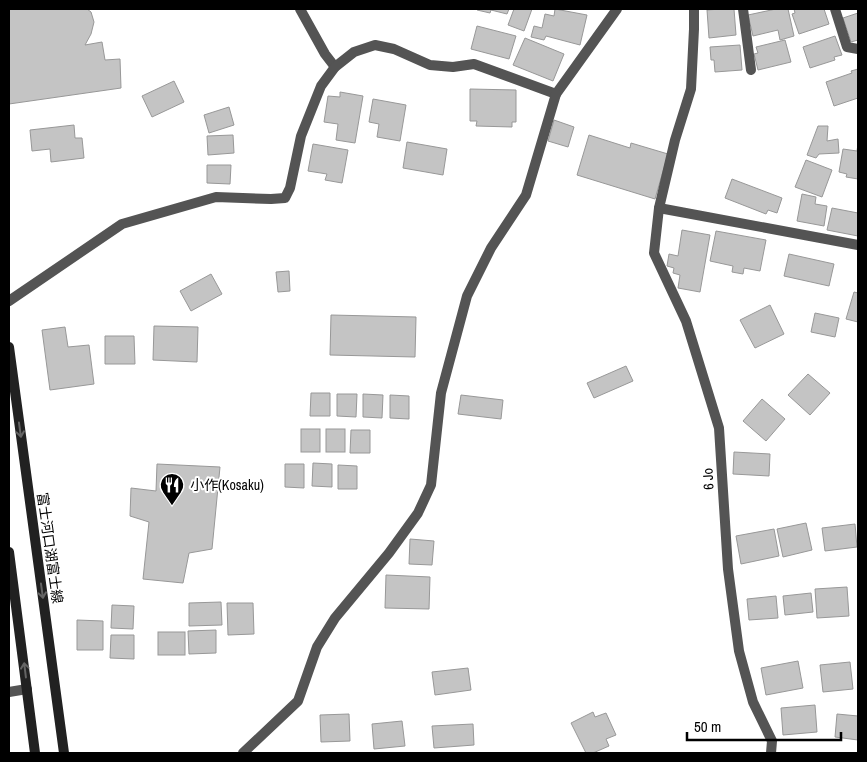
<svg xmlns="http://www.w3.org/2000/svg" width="867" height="762" viewBox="0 0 867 762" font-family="'Archivo Narrow','Noto Sans JP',sans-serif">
<rect width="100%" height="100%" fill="#fff"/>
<g fill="#c4c4c4" stroke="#989898">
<polygon points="9,9 87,9 91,12 94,22 91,34 85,45 102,42 105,60 120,59 121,88 9,104"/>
<polygon points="478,9 509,9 507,14 491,10 490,13 477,10"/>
<polygon points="514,9 532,9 524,31 508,25"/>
<polygon points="555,9 587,15 580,45 546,36 544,40 531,37 534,26 542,28 545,14 554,16"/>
<polygon points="721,9 734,9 736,35 709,38 707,10"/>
<polygon points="776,9 788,9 794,36 780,40 778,30 753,36 748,15"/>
<polygon points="794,9 824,9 829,24 799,34 792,14 795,13"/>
<polygon points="858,13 858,40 851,42 843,18"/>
<polygon points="477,26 516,36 509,59 471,49"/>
<polygon points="835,36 842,55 834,57 835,60 810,68 803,47"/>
<polygon points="525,38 564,54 553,81 513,65"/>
<polygon points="785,40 791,62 758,70 754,54 758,53 756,47"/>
<polygon points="740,45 742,70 715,72 714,60 711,60 710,47"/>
<polygon points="858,69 858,98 834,106 826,82 852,73 851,71"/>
<polygon points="174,81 184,102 152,117 142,96"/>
<polygon points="470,89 516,90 516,122 512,122 512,127 476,126 477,121 470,121"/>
<polygon points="340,92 363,96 355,143 336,140 338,124 324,122 328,96 340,97"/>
<polygon points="373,99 406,105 400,141 377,137 379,124 369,122"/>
<polygon points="229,107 234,125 209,133 204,115"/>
<polygon points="554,120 574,127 568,147 548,141"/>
<polygon points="74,125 75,138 82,138 84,158 51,162 50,149 32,151 30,130"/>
<polygon points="818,126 828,126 827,141 838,139 839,153 819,154 816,158 807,155"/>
<polygon points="233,135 234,153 208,155 207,136"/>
<polygon points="589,135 630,148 631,143 668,154 655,199 577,175"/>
<polygon points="407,142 447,149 443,175 403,168"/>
<polygon points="313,144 348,150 342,183 325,180 327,174 308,171"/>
<polygon points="858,144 858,179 846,177 847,174 839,172 843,149 857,151"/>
<polygon points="806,160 832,170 822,197 795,187"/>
<polygon points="207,165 231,165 230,184 207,183"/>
<polygon points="732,179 782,198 777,213 768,210 766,214 725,198"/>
<polygon points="802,194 816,197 815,204 827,206 824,226 797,221"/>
<polygon points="832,208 858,213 858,236 827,230"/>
<polygon points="682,230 710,235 700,292 678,288 680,275 673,273 674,268 667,266 669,254 678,256"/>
<polygon points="716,231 766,240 760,271 744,268 743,274 732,272 733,266 710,261"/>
<polygon points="789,254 834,264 829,286 784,276"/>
<polygon points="289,271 290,291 278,292 276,272"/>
<polygon points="211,274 222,294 191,311 180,291"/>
<polygon points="854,292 858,293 858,322 846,319"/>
<polygon points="770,305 784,334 755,348 740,320"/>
<polygon points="815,313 839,318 835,337 811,332"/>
<polygon points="331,315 416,317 415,357 330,355"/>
<polygon points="154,326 198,327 197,362 153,360"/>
<polygon points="65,327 68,347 89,345 94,384 50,390 42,330"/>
<polygon points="105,336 134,336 135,364 105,364"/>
<polygon points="626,366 633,381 594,398 587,383"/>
<polygon points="808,374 830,393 810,415 788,395"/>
<polygon points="311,393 330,393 330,416 310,416"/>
<polygon points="337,394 357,394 356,417 337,416"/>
<polygon points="363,394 383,395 382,418 363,417"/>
<polygon points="390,395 409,396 409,419 390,418"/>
<polygon points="461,395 503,400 501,419 458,414"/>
<polygon points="762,399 785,419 766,441 743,421"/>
<rect x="301" y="429" width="19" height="23"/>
<rect x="326" y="429" width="19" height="23"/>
<polygon points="351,430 370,430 370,453 350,453"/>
<polygon points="734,452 770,454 769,476 733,474"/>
<polygon points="313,463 332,464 332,487 312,486"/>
<polygon points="157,464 220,467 212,549 189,553 183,583 143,579 149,522 130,516 131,488 156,491"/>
<polygon points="285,464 304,464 304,488 285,487"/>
<polygon points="338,465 357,466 357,489 338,489"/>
<polygon points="806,523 812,550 783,557 777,529"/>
<polygon points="855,524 857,547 825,551 822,528"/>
<polygon points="774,529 779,556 741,564 736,536"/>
<polygon points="410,539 434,541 432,565 409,564"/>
<polygon points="386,575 430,577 429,609 385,608"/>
<polygon points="847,587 849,616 817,618 815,589"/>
<polygon points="811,593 813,612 785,615 783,596"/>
<polygon points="776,596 778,618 749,620 747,599"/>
<polygon points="221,602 222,625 189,626 189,603"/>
<polygon points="227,603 253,603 254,634 228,635"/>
<polygon points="112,605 134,606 133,629 111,628"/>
<polygon points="77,620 103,621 103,650 77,650"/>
<polygon points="216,630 216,653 189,654 188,631"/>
<rect x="158" y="632" width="27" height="23"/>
<polygon points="111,635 134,635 134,659 110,658"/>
<polygon points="798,661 803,688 766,695 761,668"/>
<polygon points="850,662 853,689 823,692 820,665"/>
<polygon points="468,668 471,690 435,695 432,672"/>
<polygon points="815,705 817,732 783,735 781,708"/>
<polygon points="593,712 595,717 606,713 616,735 606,739 609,746 593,753 586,753 571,723"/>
<polygon points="349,714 350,741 321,742 320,715"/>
<polygon points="837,714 858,716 858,740 835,737"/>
<polygon points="402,721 405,746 374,749 372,724"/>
<polygon points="473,724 474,745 434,748 432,726"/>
</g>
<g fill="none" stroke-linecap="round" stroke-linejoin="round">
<g stroke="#545454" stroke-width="10">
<polyline points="300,9 325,54 335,67"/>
<polyline points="743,9 751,70"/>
</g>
<g stroke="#545454" stroke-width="10">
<polyline points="694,9 694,29 691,89 675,140 659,208 654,253 686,321 719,428 728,569 739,651 753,702 772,741 771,753"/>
<polyline points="835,9 847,47 858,49"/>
<polyline points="659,208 858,245"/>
<polyline points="9,301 122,224 216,197 271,199 285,198 290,188 301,136 321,86 335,67 354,52 375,45 394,49 430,65 453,67 474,64 556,94 617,9"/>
<polyline points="9,692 27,689"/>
<polyline points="243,753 298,701 317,647 335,618 389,553 418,513 431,485 441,393 467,296 491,248 526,195 556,94"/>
</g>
<g stroke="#212121" stroke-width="10">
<polyline points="9,347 64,753"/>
<polyline points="9,552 35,753"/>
</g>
</g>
<defs><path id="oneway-shaft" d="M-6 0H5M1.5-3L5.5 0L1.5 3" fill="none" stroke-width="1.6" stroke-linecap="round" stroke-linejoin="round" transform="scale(1.25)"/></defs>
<g stroke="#646464">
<use href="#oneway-shaft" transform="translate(20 430) rotate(82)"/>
<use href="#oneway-shaft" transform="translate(42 591) rotate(82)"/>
<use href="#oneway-shaft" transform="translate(25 670) rotate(-97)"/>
</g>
<defs>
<g id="restaurant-pin" transform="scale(1.25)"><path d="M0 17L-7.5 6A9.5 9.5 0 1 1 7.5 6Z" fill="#000" stroke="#fff"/><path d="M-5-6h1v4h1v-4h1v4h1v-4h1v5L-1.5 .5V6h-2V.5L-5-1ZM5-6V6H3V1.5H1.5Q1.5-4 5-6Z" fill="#fff"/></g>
</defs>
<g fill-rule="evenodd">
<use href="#restaurant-pin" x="172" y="485"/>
</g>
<g text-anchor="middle" stroke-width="4" stroke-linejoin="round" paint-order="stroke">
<g font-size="14" fill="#000" stroke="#fff">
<text transform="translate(708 479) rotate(-93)" y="5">6 Jo</text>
<text transform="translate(50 548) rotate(82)" y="5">富士河口湖富士線</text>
</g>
<g font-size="14" fill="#000" stroke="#fff" text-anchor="start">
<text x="190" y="490">小作(Kosaku)</text>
</g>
</g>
<rect width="867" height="762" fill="none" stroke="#000000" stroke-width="20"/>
<path d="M687 732v8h154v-8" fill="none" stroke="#000000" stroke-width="2.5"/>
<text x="694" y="732" font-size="15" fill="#000000" stroke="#ffffff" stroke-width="4" paint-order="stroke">50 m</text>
</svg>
